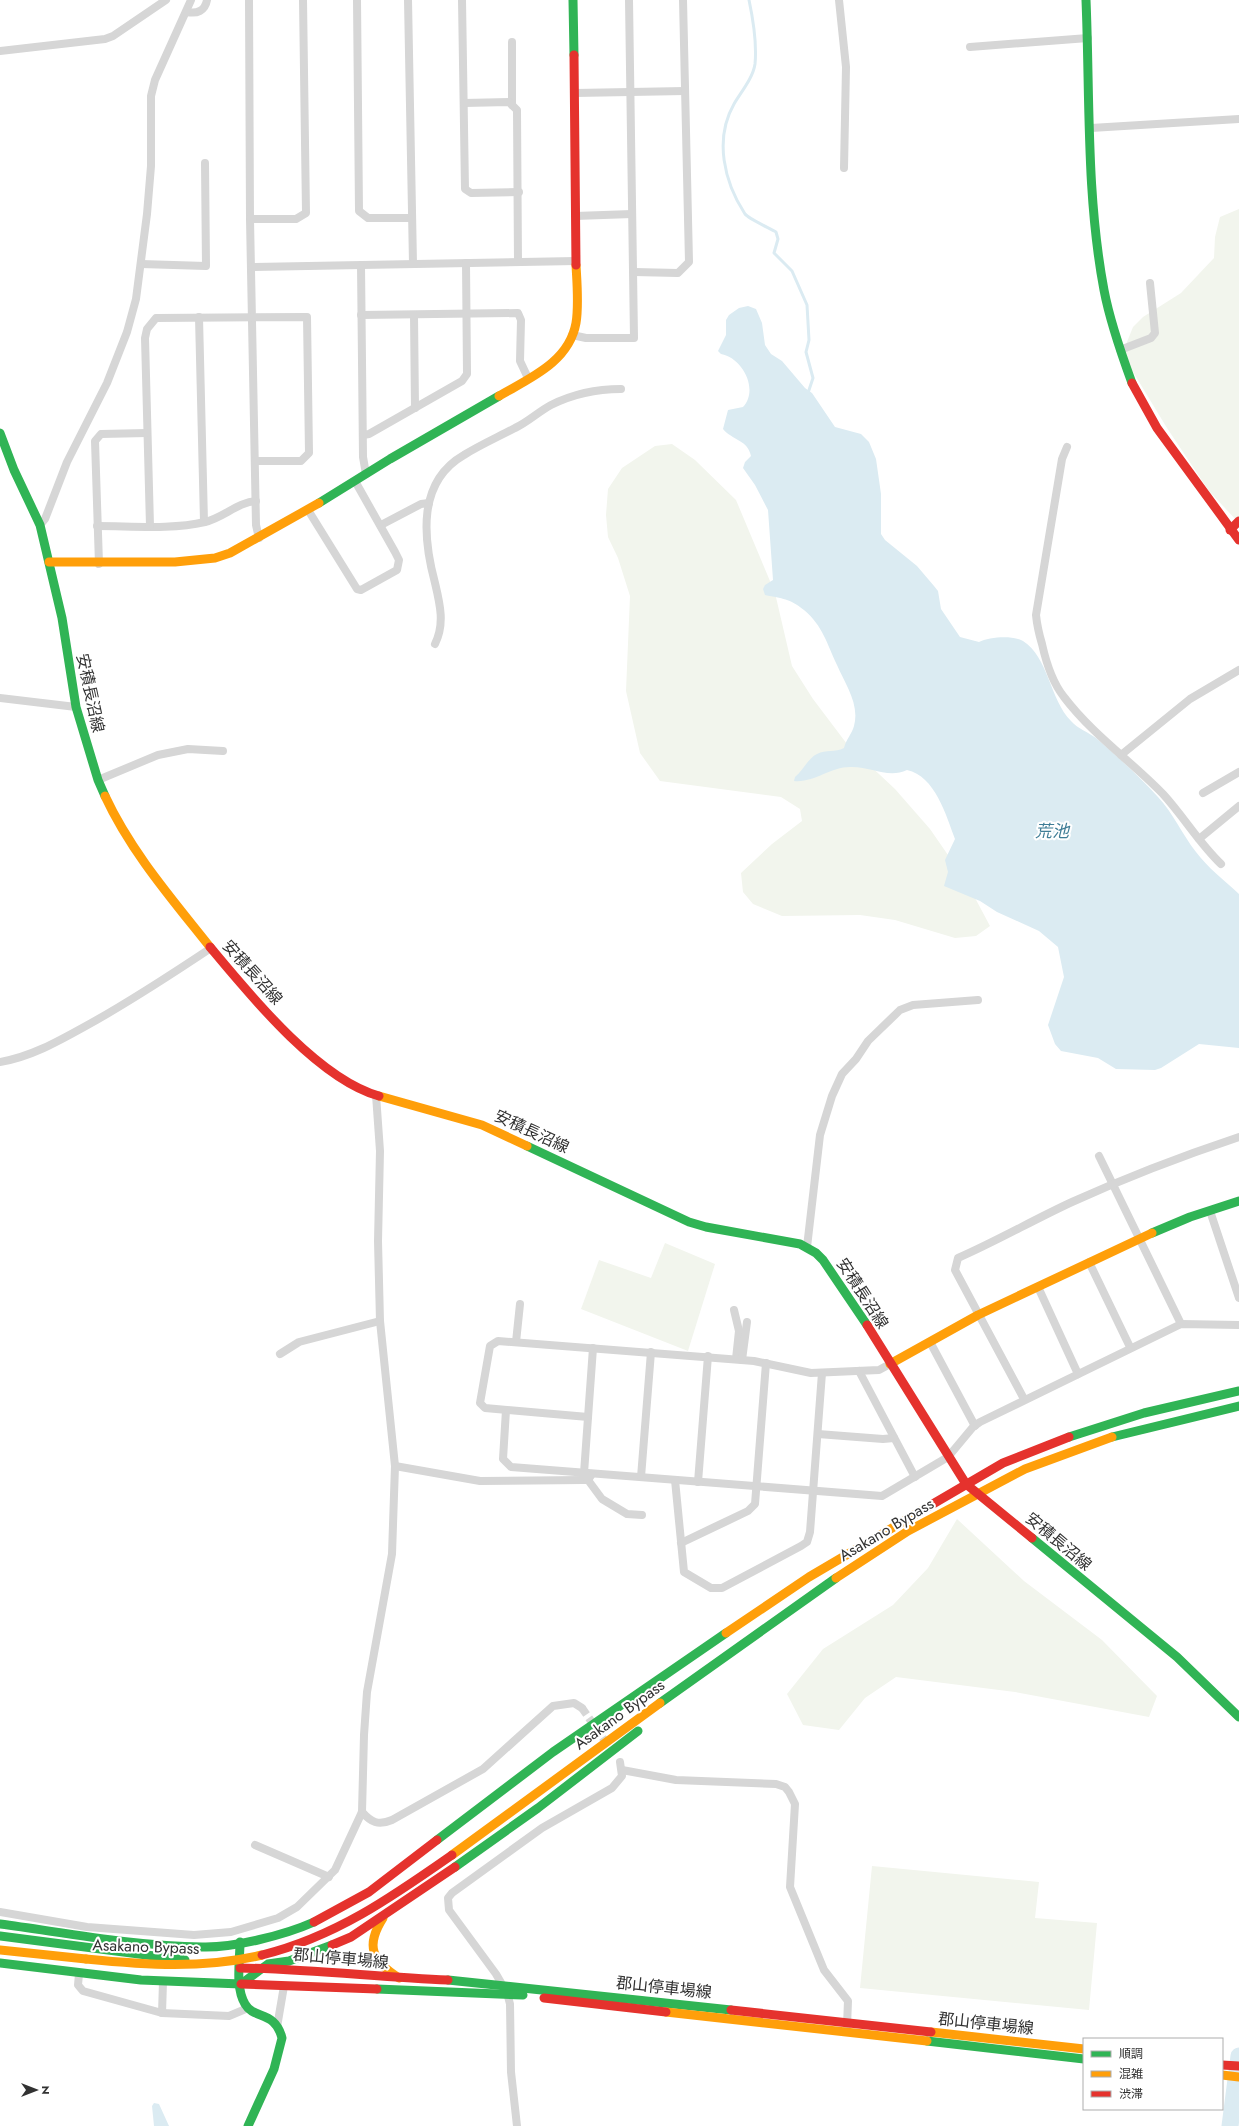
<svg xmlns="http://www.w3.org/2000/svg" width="1239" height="2126" viewBox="0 0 1239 2126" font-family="Jost,'Noto Sans JP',sans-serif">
<rect width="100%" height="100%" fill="#fff"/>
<g fill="#f2f5ed">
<polygon points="1239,209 1239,523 1209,491 1167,428 1124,357 1125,347 1133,327 1143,317 1181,293 1214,258 1215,237 1220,217"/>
<polygon points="672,444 695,460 736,500 775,593 792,666 813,699 847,744 895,789 930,829 966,881 990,926 976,936 955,938 895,920 860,915 782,916 753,904 743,892 741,873 772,844 802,821 800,809 781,797 660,781 640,753 626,691 630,596 618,558 608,537 606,515 608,489 622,468 655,446"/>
<polygon points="665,1243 715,1264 688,1351 581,1309 599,1260 651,1278"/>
<polygon points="957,1519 1024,1581 1102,1640 1157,1696 1149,1717 1015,1692 896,1677 865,1698 839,1730 803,1725 787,1694 823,1649 893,1605 928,1568"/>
<polygon points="872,1866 1039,1882 1035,1918 1097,1923 1089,2010 860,1988"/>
</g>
<g fill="#dbebf2">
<path d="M748,306L756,309L762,323L765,345L771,354L782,361L805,388L812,393L835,427L861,434L869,442L876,459L881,494V534L885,540L917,566L934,586L938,591L941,609L960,637L979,642C989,637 1013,635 1023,641C1048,656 1050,700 1071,721C1078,729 1088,732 1096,738C1117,756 1139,776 1158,797C1173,813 1182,834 1196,852C1208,868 1224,880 1239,894V1048L1199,1044L1161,1068L1155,1070L1116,1069L1098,1058L1061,1051L1055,1044L1048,1025L1064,977L1058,947L1039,931L997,912L980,901L944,886L948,872L945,860L955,839C946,815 935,776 907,770C888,779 870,766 850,767C830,767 814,783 794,781L795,777C803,771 808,758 817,754C826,749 835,753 844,748C846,739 852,734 854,726C860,704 845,684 837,665C827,644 823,626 804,610C789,598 783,599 765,595L763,589L765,585L773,580L768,510L755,485L743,468L745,462L751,456C748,440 732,440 723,429L728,410L743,407C759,390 743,358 721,354L718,351L726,335V320L729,315L739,308Z"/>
<polygon points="154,2103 159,2104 169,2126 154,2126 152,2106"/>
</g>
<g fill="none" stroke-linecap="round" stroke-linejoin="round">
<path stroke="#dbebf2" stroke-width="3" d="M749,0C753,19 757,44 755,64C753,78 741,92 734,104C714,139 724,182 745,214C749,219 769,228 776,232L778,239L774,253L792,271L807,305L809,340L806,352L813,378L808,393"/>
<polyline stroke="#dbebf2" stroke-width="17" points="1230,2126 1239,2056"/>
<polyline stroke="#d6d6d6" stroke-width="8" stroke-dasharray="8 4" stroke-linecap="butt" points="582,1708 607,1744"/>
<g stroke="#d6d6d6" stroke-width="8">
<polyline points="249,0 250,219 256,525 259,538"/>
<polyline points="357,0 359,211 368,218 412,218"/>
<polyline points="408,0 413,264"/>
<polyline points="462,0 465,189 471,193 519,192"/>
<polyline points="839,0 846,67 844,168"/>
<path d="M187,12C197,14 205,11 207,0"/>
<polyline points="512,42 512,105"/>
<polyline points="970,47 1088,38"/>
<polyline points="0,51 105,39 113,36 166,0"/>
<polyline points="575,93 685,91"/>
<polyline points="464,103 509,102 517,110 518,262"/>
<polyline points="1091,128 1239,119"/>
<polyline points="575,216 632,214"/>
<polyline points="250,219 296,219 306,213 303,0"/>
<polyline points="141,264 206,266 205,163"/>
<polyline points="361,265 363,457 366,474"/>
<polyline points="252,267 576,261"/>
<polyline points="634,272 678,273 689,262 683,0"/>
<polyline points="361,315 518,313 521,320 520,361 528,378"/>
<polyline points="414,315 415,408"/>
<polyline points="199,317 204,522"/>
<polyline points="572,335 586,338 634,338 629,0"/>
<polyline points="1120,350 1151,338 1155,333 1150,283"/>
<polyline points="363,435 369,434 462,381 467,374 466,263"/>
<path d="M1067,447L1062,459L1036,615C1037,625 1039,634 1042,644C1046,662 1052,682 1064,697C1092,734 1131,761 1163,794C1184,817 1199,843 1221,864"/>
<polyline points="308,510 357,589 361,590 397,570 399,560 395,552 355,481"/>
<polyline points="40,525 45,519 67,462 107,383 127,332 136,299 147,214 151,166 151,96 155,80 191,0"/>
<polyline points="381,525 421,504 429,503"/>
<path d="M97,526C132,526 171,530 205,522C223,518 238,502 256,501"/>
<polyline points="150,526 145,338 147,329 156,318 307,317 309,453 301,461 255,461"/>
<polyline points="99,564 95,441 101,434 147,433"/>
<path d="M435,644C445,624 440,604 435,583C423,538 417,482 464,455C480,445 498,437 515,428C528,422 538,412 551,405C573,394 596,389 621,389"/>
<polyline points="0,698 76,707"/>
<polyline points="1121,755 1190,699 1239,670"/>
<polyline points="98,780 158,755 188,749 223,751"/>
<polyline points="1203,793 1239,772"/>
<polyline points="1199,839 1239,806"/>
<path d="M0,1062C30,1057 57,1042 84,1027C128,1003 169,976 211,948"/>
<polyline points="1099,1156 1181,1324"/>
<polyline points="1210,1211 1239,1298"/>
<polyline points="807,1247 820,1135 832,1096 842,1074 856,1059 868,1041 900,1010 913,1005 978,1000"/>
<polyline points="1089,1262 1130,1347"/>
<polyline points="1038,1287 1078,1374"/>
<polyline points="734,1310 739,1331 736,1359"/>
<polyline points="516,1342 520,1304"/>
<polyline points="930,1342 975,1426"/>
<polyline points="280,1354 299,1342 380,1321"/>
<polyline points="742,1360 747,1322"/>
<polyline points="859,1371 915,1477"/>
<path d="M1024,1399L955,1270L958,1258C997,1241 1033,1220 1072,1202C1127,1177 1182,1156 1239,1137"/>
<polyline points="506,1410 503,1459 511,1467 882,1496 948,1457 973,1427 980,1422 1181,1324 1239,1325"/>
<polyline points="588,1417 485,1408 480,1403 490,1346 498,1341 754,1361 811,1373 879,1370 890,1364"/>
<polyline points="818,1434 883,1439 894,1438"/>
<polyline points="395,1466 480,1481 583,1480 588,1480 592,1474"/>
<polyline points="584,1473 593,1348"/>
<polyline points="641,1477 651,1352"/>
<polyline points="588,1480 602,1499 627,1514 642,1515"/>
<polyline points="675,1480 684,1572 711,1588 722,1588 801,1546 807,1542 810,1532 822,1373"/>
<polyline points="698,1482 708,1356"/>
<polyline points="681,1543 748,1511 755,1504 766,1363"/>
<polyline points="622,1770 676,1780 776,1784 785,1787 789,1792 795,1804 790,1887 824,1970 848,2001 847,2026"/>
<path d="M362,1812C371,1822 378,1826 392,1820L483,1769L553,1706L574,1703L582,1708"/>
<polyline points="255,1845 329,1877"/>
<polyline points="0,1912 87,1927 194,1935 231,1932 278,1918 297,1907 335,1870 362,1812 364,1735 367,1692 392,1554 395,1466 380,1321 378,1241 380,1151 376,1095"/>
<polyline points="79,1974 78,1985 83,1991 162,2013 229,2016 248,2008"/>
<polyline points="162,2013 163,1981"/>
<polyline points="277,2027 284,1986"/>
<polyline points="517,2126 511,2072 510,2004 507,1993 496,1974 449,1910 448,1898 452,1893 542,1828 612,1788 622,1776 620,1762"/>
</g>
<g stroke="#30b455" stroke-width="9">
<polyline points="573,0 574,55"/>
<path d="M1086,0C1090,96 1086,195 1104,290C1110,322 1121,353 1132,383"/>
<polyline points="0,433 14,470 40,525 62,618 76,707 98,780 105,796"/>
<polyline points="319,503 390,459 499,396"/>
<polyline points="527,1146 689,1222 706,1227 800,1244 816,1253 823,1260 867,1325"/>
<polyline points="1152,1233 1190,1217 1239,1201"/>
<polyline points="1069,1437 1144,1413 1239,1391"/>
<polyline points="1112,1437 1239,1406"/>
<polyline points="1032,1538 1177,1657 1239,1717"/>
<polyline points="660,1703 836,1578"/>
<polyline points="437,1840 553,1752 726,1633"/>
<polyline points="455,1867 538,1808 638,1731"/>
<path d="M0,1924C67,1933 135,1946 202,1947C233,1948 285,1935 314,1922"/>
<polyline points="0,1936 185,1960"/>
<path d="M240,1942C240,1961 235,1987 245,2004C254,2020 275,2010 282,2038L274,2069L248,2126"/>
<polyline points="0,1963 141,1980 241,1984 268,1964 289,1961 332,1945"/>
<polyline points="448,1980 731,2010"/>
<polyline points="377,1989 523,1995"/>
<polyline points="927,2041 1084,2059"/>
</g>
<g stroke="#ff9f0a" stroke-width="9">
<path d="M499,396C530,378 569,362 576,323C579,305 577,284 576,265"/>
<polyline points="49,562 175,562 215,558 230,553 319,503"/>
<path d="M105,796C131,852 172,899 210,947"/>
<polyline points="379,1096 482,1125 527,1146"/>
<polyline points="890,1364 978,1315 1152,1233"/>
<polyline points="836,1578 908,1531 1025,1469 1112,1437"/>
<polyline points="726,1633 809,1577 926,1508"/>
<polyline points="452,1855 660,1703"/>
<path d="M383,1918C365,1946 372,1961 399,1978"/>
<polyline points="0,1950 86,1959"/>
<polyline points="666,2012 927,2041"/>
<polyline points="931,2032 1084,2049"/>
<polyline points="1222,2075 1239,2077"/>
</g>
<g stroke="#e5322d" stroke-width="9">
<polyline points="574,55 576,265"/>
<polyline points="1132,383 1157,428 1239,540"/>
<polyline points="1230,530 1239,521"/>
<path d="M210,947C250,995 318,1079 379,1096"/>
<polyline points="867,1325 966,1484 1032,1538"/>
<polyline points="926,1508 1003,1463 1069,1437"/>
<polyline points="314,1922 369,1892 437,1840"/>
<polyline points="332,1945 351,1937 455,1867"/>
<path d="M240,1968C309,1969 378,1977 448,1980"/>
<polyline points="241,1984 377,1989"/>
<polyline points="544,1998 666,2012"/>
<polyline points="731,2010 931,2032"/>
<polyline points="1222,2065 1239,2066"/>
</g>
<path stroke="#ff9f0a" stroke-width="9" d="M86,1959C146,1965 203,1969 262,1955"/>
<path stroke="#e5322d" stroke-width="9" d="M262,1955C335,1937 392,1897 452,1855"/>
</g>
<g text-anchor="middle" stroke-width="4" stroke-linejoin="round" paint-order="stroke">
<g font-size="16" fill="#323232" stroke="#fff">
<text transform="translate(91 693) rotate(78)" y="6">安積長沼線</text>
<text transform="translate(253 972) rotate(48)" y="6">安積長沼線</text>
<text transform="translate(532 1131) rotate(25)" y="6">安積長沼線</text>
<text transform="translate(863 1293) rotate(57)" y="6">安積長沼線</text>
<text transform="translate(886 1529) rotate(-31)" y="6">Asakano Bypass</text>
<text transform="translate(1059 1541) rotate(40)" y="6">安積長沼線</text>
<text transform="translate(619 1714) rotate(-36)" y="6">Asakano Bypass</text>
<text transform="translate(146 1946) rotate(2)" y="6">Asakano Bypass</text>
<text transform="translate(341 1958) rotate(5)" y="6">郡山停車場線</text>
<text transform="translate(664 1987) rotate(6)" y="6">郡山停車場線</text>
<text transform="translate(986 2023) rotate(6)" y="6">郡山停車場線</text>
</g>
<g font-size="17" font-style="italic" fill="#3f7d96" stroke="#fff">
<text x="1052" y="837">荒池</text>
</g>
</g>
<rect x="1083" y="2038" width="140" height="72" fill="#ffffff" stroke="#adadad"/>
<rect x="1091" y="2051" width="20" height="6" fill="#30b455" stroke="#adadad"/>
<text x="1119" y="2058" font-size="12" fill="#323232">順調</text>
<rect x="1091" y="2071" width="20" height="6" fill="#ff9f0a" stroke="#adadad"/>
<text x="1119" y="2078" font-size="12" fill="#323232">混雑</text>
<rect x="1091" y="2091" width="20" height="6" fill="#e5322d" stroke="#adadad"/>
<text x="1119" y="2098" font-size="12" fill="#323232">渋滞</text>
<g transform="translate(36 2090) rotate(90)" stroke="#ffffff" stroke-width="3" paint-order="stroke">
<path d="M0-3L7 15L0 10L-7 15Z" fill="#323232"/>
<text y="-6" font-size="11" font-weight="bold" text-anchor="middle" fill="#323232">N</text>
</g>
</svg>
